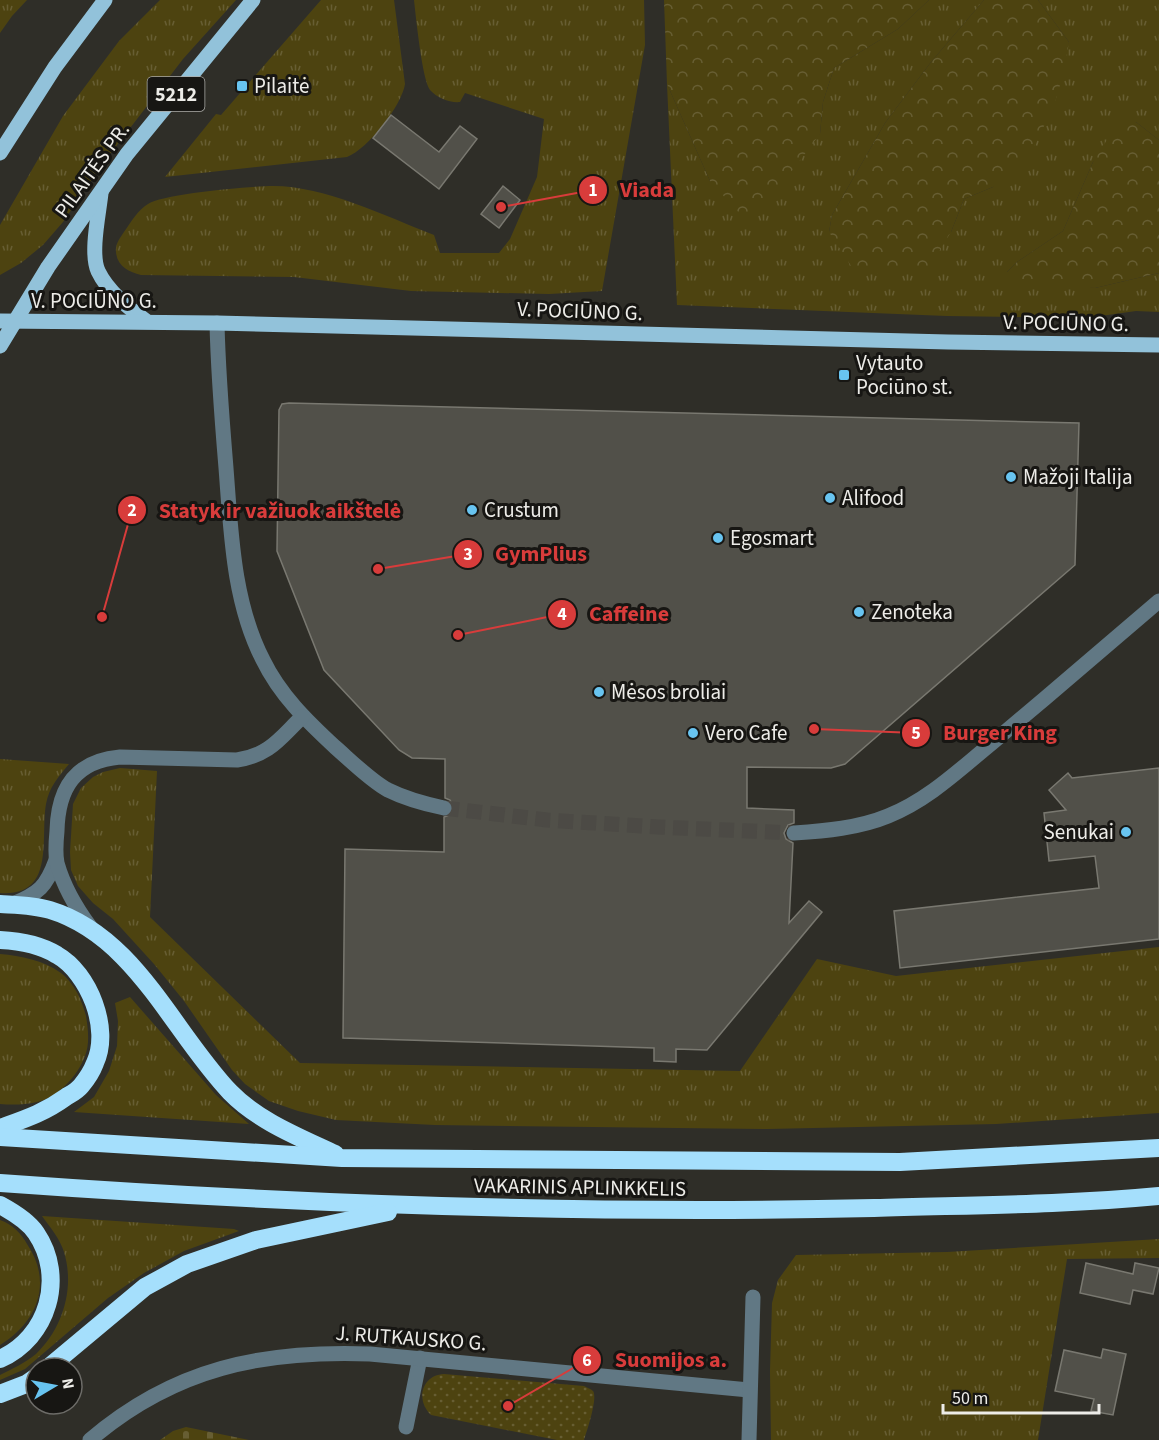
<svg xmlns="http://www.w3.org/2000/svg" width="1159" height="1440" viewBox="0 0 1159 1440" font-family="'Source Sans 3',sans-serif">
<defs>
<pattern id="grass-tufts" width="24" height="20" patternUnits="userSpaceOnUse" patternTransform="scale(1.5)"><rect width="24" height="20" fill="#4d4310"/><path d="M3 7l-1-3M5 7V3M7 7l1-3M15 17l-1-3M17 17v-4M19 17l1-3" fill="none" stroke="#675e33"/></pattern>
<pattern id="forest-crowns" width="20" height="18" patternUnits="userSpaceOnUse" patternTransform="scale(1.5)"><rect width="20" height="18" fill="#4d4310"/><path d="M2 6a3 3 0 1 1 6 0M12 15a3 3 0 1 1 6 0" fill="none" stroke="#675e33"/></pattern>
<pattern id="cemetery-stones" width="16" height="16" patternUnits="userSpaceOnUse" patternTransform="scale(1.5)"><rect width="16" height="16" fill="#4d4310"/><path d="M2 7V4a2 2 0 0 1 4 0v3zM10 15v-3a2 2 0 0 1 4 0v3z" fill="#675e33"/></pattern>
<pattern id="park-dots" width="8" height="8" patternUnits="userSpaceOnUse" patternTransform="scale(1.5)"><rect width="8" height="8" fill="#4d4310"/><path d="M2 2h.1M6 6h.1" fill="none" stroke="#675e33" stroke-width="1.8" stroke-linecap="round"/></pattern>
</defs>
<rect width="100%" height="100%" fill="#2f2e28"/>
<g fill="url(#grass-tufts)">
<polygon points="0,0 27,0 12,16 0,33"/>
<polygon points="160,0 236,0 183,59 101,166 63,222 43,245 21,263 0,275 0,225 63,116 119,41"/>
<path d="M321,0H394L405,84C402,105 368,149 347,157L165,177L216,114L221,115Z"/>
<path d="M414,0H644L645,45L602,291L549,294L411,291L294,277L141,275C129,272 117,266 116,252C115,244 120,238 124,232C131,222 138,210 148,204C162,194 252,186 273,186C325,186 385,216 434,235L440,253H499L510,239L537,177L544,119L465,93L460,102C450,103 437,98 430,90C422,79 416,17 414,0Z"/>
<polygon points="929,0 984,0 931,62 885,123 832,215 829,232 951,232 964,199 993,187 1069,42 1038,0 1159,0 1159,140 1136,122 1093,162 1063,231 1017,262 1007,272 1095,288 1159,273 1159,312 1136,311 1086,318 947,316 677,305 667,84 710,181 820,134 823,102 834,68 898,29"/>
<path d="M0,759L69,764C59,776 49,787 46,804C40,839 56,897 0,893Z"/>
<polygon points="120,768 157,771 150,917 300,1063 740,1071 817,959 896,976 1159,947 1159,1113 996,1124 767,1129 435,1125 336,1120 298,1111 269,1101 245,1084 232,1070 184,1001 154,964 113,919 93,903 78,886 71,870 70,852 73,804 81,788 93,777 103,772"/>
<path d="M0,954C21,956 43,960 61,973C74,983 82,1000 86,1016C88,1029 90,1043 85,1056C78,1076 57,1098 37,1102C24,1105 12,1105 0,1104Z"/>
<polygon points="130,997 216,1095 249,1124 74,1112 94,1097 109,1071 117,1046 118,1021 115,1003"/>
<path d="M42,1216L234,1229L239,1231L184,1251L144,1273L108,1298L25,1369L0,1380V1375C12,1369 25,1363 36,1354C63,1328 75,1288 64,1252C60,1239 50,1227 42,1216Z"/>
<path d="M0,1220C12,1224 21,1233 27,1244C53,1282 38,1322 0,1345Z"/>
<polygon points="1159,1239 1159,1258 1067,1259 1038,1440 771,1440 770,1371 772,1303 778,1280 796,1255 947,1252"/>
</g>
<g fill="url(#forest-crowns)">
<polygon points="664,0 929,0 898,29 834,68 823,102 820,134 762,210 739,213 710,181 667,84"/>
<polygon points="984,0 1038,0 1069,42 1064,71 1054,106 1024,166 993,187 964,199 951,232 928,269 857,275 829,232 832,215 885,123 931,62"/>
<polygon points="1136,122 1159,140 1159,273 1095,288 1008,283 1007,272 1017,262 1063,231 1093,162 1117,124"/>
</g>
<polygon fill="url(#cemetery-stones)" points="186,1427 249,1440 160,1440 173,1431"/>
<path fill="url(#park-dots)" d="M444,1374L584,1386C586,1387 591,1389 593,1391C598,1398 587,1431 584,1440H557L431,1415C415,1400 422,1375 444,1374Z"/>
<g fill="#515049" stroke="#797870" stroke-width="1.5">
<polygon points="391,115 439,152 460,126 477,139 439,189 373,138"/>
<polygon points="503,186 520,200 499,228 481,214"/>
<polygon points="289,403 1079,423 1075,565 845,764 831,768 747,767 747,808 794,810 794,823 788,825 784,833 786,839 793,843 789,923 809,901 822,912 707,1050 676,1049 676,1062 654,1061 654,1048 343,1038 345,849 444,852 444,817 452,814 453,806 450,800 445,798 445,759 412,758 399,750 324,670 277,551 279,410 282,404"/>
<polygon points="1159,768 1159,939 900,968 894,911 1099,888 1095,856 1049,861 1044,813 1066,810 1049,790 1068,773 1072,778"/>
<polygon points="1086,1263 1133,1274 1135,1263 1159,1268 1153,1294 1133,1290 1130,1304 1080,1293"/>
<polygon points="1103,1349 1126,1354 1113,1415 1091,1411 1094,1399 1055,1391 1064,1350 1101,1358"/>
</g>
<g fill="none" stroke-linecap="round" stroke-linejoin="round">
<polyline stroke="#4c4a45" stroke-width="15" stroke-dasharray="15 8" stroke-linecap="butt" points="444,808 547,820 658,827 794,833"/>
<g stroke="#617884" stroke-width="15">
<path d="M217,323C218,371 222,420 226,468C231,532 233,602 263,660C280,695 307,721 335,747C350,760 371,781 388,790C406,799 425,804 444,808"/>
<path d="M794,833C825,831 859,828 888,816C928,800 959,770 992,743C1048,696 1104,648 1159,601"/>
<path d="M13,904C39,893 46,887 56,860"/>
<path d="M91,928C76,908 64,888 57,863C55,853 56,841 57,831C58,788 75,761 120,757L237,760C270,755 280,738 302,717"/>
<polyline points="406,1427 420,1358"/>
<path d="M90,1440C174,1368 263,1350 370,1354L749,1390"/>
<polyline points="749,1440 753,1297"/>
</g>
<g stroke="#92c2da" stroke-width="15">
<polyline points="0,153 55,67 105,0"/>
<path d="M101,193C99,213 90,253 98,271C108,292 129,308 146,321"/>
<polyline points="0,321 217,323 948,342 1159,345"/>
<polyline points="0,346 48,267 127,154 253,0"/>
</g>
<g stroke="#a5dffc" stroke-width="18">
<path d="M0,904C17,905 34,905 50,910C135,936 172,1031 230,1092C258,1121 299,1137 335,1154"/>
<path d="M0,940C19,941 41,945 57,955C89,973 111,1029 95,1063C92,1071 86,1080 81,1086C77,1091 71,1094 66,1097C44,1113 25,1119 0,1128"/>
<polyline points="0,1137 342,1158 900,1162 1159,1148"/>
<path d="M0,1183C291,1204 582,1215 874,1208C969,1205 1064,1205 1159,1196"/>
<path d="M0,1205C13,1212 28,1221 36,1233C66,1277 48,1338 0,1359"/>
<polyline points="48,1368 145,1287 187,1264 256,1240 388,1212"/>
<polyline points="0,1394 26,1384 36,1377"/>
</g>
</g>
<g fill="#68c4f0" stroke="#171613" stroke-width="2">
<rect x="236" y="80" width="12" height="12" rx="3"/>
<rect x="838" y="369" width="12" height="12" rx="3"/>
<circle cx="1011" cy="477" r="6"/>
<circle cx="830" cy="498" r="6"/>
<circle cx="472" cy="510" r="6"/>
<circle cx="718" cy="538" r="6"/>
<circle cx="859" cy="612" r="6"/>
<circle cx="599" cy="692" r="6"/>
<circle cx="693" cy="733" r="6"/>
<circle cx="1126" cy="832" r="6"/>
</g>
<g text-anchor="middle" stroke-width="6" stroke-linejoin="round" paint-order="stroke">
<rect fill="#171613" stroke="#adaca8" stroke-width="1.5" x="147.5" y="77" width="57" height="34" rx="4.5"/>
<g font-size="20" font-weight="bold" fill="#edece8">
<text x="176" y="101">5212</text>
</g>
<g font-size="21" fill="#edece8" stroke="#171613" text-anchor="start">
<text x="254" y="93">Pilaitė</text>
<text x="856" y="370">Vytauto<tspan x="856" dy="24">Pociūno st.</tspan></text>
<text x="1023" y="484">Mažoji Italija</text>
<text x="842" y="505">Alifood</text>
<text x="484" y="517">Crustum</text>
<text x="730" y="545">Egosmart</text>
<text x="871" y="619">Zenoteka</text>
<text x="611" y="699">Mėsos broliai</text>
<text x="705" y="740">Vero Cafe</text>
<text x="1114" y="839" text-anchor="end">Senukai</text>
</g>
<g font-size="21" fill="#edece8" stroke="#171613">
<text transform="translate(92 170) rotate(-54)" y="7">PILAITĖS PR.</text>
<text x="94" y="308">V. POCIŪNO G.</text>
<text transform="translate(580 311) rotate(2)" y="7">V. POCIŪNO G.</text>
<text transform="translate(1066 323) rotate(1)" y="7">V. POCIŪNO G.</text>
<text transform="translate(580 1187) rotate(1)" y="7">VAKARINIS APLINKKELIS</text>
<text transform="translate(411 1338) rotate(4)" y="7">J. RUTKAUSKO G.</text>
</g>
</g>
<path fill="none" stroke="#d83c3b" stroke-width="2" d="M501 207L593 190M102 617L132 510M378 569L468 554M458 635L562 614M814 729L916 733M508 1406L587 1360"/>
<g fill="#d83c3b" stroke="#171613" stroke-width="2">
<circle cx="501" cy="207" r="6"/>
<circle cx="102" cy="617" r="6"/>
<circle cx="378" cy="569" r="6"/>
<circle cx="458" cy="635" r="6"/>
<circle cx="814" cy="729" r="6"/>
<circle cx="508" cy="1406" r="6"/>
<circle cx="593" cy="190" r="15"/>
<circle cx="132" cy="510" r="15"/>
<circle cx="468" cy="554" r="15"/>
<circle cx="562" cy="614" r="15"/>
<circle cx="916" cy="733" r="15"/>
<circle cx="587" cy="1360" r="15"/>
</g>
<g font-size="18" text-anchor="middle" font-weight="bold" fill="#fff">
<text x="593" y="196">1</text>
<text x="132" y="516">2</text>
<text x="468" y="560">3</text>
<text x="562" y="620">4</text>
<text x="916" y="739">5</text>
<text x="587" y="1366">6</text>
</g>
<g font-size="22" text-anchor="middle" font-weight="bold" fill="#d83c3b" stroke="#171613" stroke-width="6" stroke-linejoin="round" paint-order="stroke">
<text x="647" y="197">Viada</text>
<text x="280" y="518">Statyk ir važiuok aikštelė</text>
<text x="541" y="561">GymPlius</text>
<text x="629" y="621">Caffeine</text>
<text x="1000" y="740">Burger King</text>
<text x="671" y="1367">Suomijos a.</text>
</g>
<g transform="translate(54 1386) rotate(80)"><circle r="28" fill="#171613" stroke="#6d6c68" stroke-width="1.5"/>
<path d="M0-4.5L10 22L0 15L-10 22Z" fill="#68c4f0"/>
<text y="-9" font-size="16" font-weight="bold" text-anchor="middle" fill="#edece8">N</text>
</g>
<path d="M943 1404v9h156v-9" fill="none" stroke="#edece8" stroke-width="3"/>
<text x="952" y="1404" font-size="18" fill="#edece8" stroke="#171613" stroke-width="4.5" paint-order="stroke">50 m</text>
</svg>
